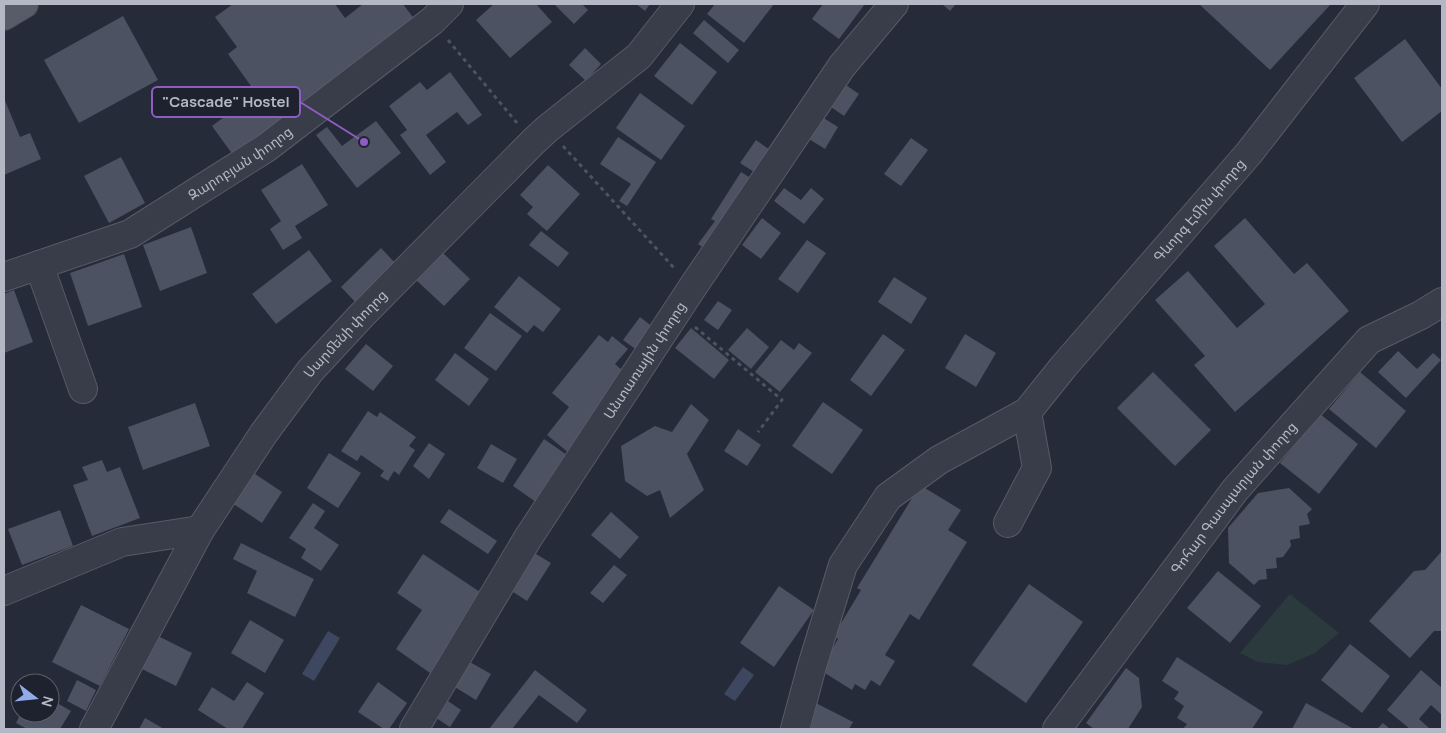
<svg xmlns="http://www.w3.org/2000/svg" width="1446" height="733" viewBox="0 0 1446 733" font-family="Manrope,'Noto Sans Armenian',sans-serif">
<rect width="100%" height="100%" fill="#252b38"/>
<polygon fill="#2b3b3d" points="1290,594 1339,633 1315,653 1287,665 1258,662 1240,653"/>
<g fill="#3d475f">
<polygon points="328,631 340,638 314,681 302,674"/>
<polygon points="743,667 754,675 735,701 724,694"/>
</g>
<g fill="#4c5262">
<polygon points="233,4 335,4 345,18 363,4 403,4 415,20 233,155 212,126 256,93 228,54 237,47 215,17"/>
<polygon points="494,4 536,4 552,22 510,58 476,20"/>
<polygon points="554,4 582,4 588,10 574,24"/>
<polygon points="636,4 650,4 645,11"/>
<polygon points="715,4 774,4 744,43 707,14"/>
<polygon points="823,4 865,4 839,39 812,19"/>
<polygon points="942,4 956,4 950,11"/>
<polygon points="1199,4 1331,4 1270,70"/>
<polygon points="123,16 158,80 79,123 44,60"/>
<polygon points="704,20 739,50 728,63 693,33"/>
<polygon points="1405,39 1442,89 1442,111 1402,142 1354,78"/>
<polygon points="680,43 717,72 692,105 654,76"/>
<polygon points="585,48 601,64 586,81 569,65"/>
<polygon points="450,72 482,115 468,125 457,112 426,135 446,162 430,175 400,135 407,130 389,106 420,82 427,90"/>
<polygon points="843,83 859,94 844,116 828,105"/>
<polygon points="640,93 685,126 661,160 616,128"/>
<polygon points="4,98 20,137 30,133 41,159 4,175"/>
<polygon points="822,117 838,127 825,149 809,139"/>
<polygon points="376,121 401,153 357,188 316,135 327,127 342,146"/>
<polygon points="618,137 656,162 627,206 619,201 631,184 600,164"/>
<polygon points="911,138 928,150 901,186 884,174"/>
<polygon points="756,140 777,155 762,177 740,163"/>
<polygon points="121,157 145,203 109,223 84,176"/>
<polygon points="302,164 328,205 295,226 302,238 283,250 270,229 281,221 261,190"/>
<polygon points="548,165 580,194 547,231 527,214 533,207 520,195"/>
<polygon points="741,172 757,182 711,253 698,244 715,221 711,219"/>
<polygon points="784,188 801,200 811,188 824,199 804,224 774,201"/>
<polygon points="762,218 781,233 761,259 742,245"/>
<polygon points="1245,218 1294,274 1307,263 1349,311 1235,412 1194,365 1205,356 1155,300 1188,271 1237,328 1265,304 1214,246"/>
<polygon points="191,227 207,273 160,291 143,245"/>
<polygon points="541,231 569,253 558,267 529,245"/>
<polygon points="807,240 826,253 798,293 778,279"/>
<polygon points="381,248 397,265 357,304 341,287"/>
<polygon points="309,250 332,281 276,324 252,294"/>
<polygon points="442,252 470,279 444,306 416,280"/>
<polygon points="124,254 142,307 88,326 70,273"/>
<polygon points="519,276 561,309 543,332 534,325 527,333 494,307"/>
<polygon points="894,277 927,298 911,324 878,302"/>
<polygon points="14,290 33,342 4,353 4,294"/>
<polygon points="718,301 732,310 718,330 704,320"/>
<polygon points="490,313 522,336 496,371 464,348"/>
<polygon points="640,317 654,328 638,351 623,340"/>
<polygon points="691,328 729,360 714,379 675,348"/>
<polygon points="747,328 769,347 751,369 728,350"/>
<polygon points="883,334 905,350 871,396 850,380"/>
<polygon points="965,334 996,353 976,387 945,368"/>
<polygon points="599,335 608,342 612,336 628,349 615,364 630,377 569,453 547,435 569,407 552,393"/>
<polygon points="781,340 794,350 799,343 812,353 780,392 755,372"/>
<polygon points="366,344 393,366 373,391 345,369"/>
<polygon points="1398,351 1417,369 1433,353 1441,360 1406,398 1378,372"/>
<polygon points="455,353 489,379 469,406 435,380"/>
<polygon points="1153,372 1211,430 1175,466 1117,408"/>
<polygon points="1360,372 1406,411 1376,448 1329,409"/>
<polygon points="823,402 863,430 832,474 792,446"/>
<polygon points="195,403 210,446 143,470 128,427"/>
<polygon points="691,404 709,420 687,454 704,490 670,518 660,490 647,496 625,481 621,446 655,426 672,432"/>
<polygon points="368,411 377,417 380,412 416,437 409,446 415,450 399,475 394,471 388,481 380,476 384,471 361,455 357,461 341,451"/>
<polygon points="1320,414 1358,444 1319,494 1280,463"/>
<polygon points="738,429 761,445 747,466 724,451"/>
<polygon points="544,439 567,455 536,502 513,486"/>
<polygon points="429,443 445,454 429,479 413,466"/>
<polygon points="491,444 517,459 503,483 477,468"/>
<polygon points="329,453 361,473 338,508 307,488"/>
<polygon points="102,460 107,472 120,467 140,518 92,536 73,485 88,480 82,467"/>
<polygon points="252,472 282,492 262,523 232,503"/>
<polygon points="920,485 961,510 948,530 967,542 919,620 910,614 885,655 895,661 880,686 871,680 865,690 855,684 852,690 820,670 838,639 834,635 861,590 857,588"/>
<polygon points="1289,488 1312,509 1307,514 1310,524 1299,526 1300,538 1290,540 1291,546 1283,557 1276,558 1277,568 1266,569 1267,579 1259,580 1254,585 1229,563 1228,528 1258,493"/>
<polygon points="313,503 325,511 314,528 339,545 321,571 301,558 306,549 289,538"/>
<polygon points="449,509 497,541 488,554 440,522"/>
<polygon points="60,510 73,546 22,565 8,529"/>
<polygon points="611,512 639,537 620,559 591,535"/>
<polygon points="241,543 314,579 295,617 247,593 257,571 233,559"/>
<polygon points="531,551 551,563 527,601 507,588"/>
<polygon points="1441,552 1442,553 1442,631 1434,631 1410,658 1369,621 1414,571 1425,570"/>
<polygon points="423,554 483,594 430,673 396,649 422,610 397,593"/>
<polygon points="614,565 627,575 603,603 590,593"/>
<polygon points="1218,571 1261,606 1230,643 1187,608"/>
<polygon points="1029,584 1083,622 1026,703 972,665"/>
<polygon points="779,586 814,610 774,667 740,643"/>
<polygon points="81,605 129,629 100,686 52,662"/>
<polygon points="250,620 284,640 265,673 231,653"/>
<polygon points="150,632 192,653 176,686 134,665"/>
<polygon points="1350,644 1390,676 1362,713 1321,680"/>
<polygon points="1177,657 1263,712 1252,729 1183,729 1187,724 1177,718 1184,706 1174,699 1179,692 1162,681"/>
<polygon points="468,661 491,674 476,700 453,686"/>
<polygon points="1126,668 1139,678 1142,707 1128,729 1094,729 1086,723"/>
<polygon points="535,670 587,710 577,723 539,695 512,729 489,729"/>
<polygon points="1421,670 1442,688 1442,715 1431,705 1419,719 1429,728 1427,729 1410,729 1387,710"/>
<polygon points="77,680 96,690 86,711 67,701"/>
<polygon points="247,682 264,693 242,729 228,729 198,710 212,687 234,701"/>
<polygon points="378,682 407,703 389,729 384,729 358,712"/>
<polygon points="50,699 71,711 60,729 27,729 16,723 21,713 50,713"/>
<polygon points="445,699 461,710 450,727 433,716"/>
<polygon points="808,699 853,722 849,729 798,729"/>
<polygon points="1306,703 1354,729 1292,729"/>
<polygon points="145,718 164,729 139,729"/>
<polygon points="1383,723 1390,729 1377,729"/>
</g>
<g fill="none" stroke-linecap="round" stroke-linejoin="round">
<g stroke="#575b67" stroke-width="30">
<g id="minor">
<polyline points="39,265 83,389"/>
<path id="s1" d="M4,277L130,234L266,148L432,21L449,4"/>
<polyline points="1008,523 1037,468 1027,412"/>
<polyline points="4,591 122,542 200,530"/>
<path id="s2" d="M94,729L200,530L264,433L310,371L361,316L533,142L547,129L639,56L680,4"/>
<path id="s3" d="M414,729L528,538L692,288L842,66L894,4"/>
<path id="s4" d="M795,729L812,666L843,565L888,497L939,460L1027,412L1064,366L1249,153L1365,4"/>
<path id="s5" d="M1057,729L1235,490L1369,340L1421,315L1442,302"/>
</g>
</g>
<g stroke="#424652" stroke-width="30">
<polyline id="major" points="4,16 24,4"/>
</g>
<g stroke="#49565b" stroke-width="3" stroke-dasharray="4 4" stroke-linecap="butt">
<polyline points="448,40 517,123"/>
<polyline points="563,146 675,269"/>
<polyline points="695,327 782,400 758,432"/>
</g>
<use href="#minor" stroke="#393d49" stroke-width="28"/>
<use href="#major" stroke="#575c69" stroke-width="28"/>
</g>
<g text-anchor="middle" stroke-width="4.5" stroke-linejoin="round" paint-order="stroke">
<g font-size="14" fill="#b4b8c5" stroke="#1e222e">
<text dy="5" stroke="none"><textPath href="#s1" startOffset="264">Զարոբյան փողոց</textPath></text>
<text dy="5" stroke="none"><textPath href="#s4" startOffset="681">Գևորգ Էմին փողոց</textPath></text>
<text dy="5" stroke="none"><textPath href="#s2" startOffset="470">Սարմենի փողոց</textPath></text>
<text dy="5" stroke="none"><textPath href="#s3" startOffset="435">Անտառային փողոց</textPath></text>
<text dy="5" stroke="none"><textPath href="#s5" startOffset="291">Գոհար Գասպարյան փողոց</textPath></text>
</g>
</g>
<path fill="none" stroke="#8f5dc1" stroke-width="2" d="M364 142L300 102"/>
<circle fill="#8f5dc1" stroke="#1e222e" stroke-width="2" cx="364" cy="142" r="5"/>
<rect fill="#1e222e" stroke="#8f5dc1" stroke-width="2" x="152" y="87" width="148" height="30" rx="5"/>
<g font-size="15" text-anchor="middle" font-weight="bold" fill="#b4b8c5">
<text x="226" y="107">"Cascade" Hostel</text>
</g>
<rect width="1446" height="733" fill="none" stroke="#b4b8c5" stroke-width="10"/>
<g transform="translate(35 698) rotate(106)"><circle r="24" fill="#1e222e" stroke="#5a5e6a"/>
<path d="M0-4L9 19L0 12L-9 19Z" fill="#93aaea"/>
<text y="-8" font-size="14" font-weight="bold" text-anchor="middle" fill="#b4b8c5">N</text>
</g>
</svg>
